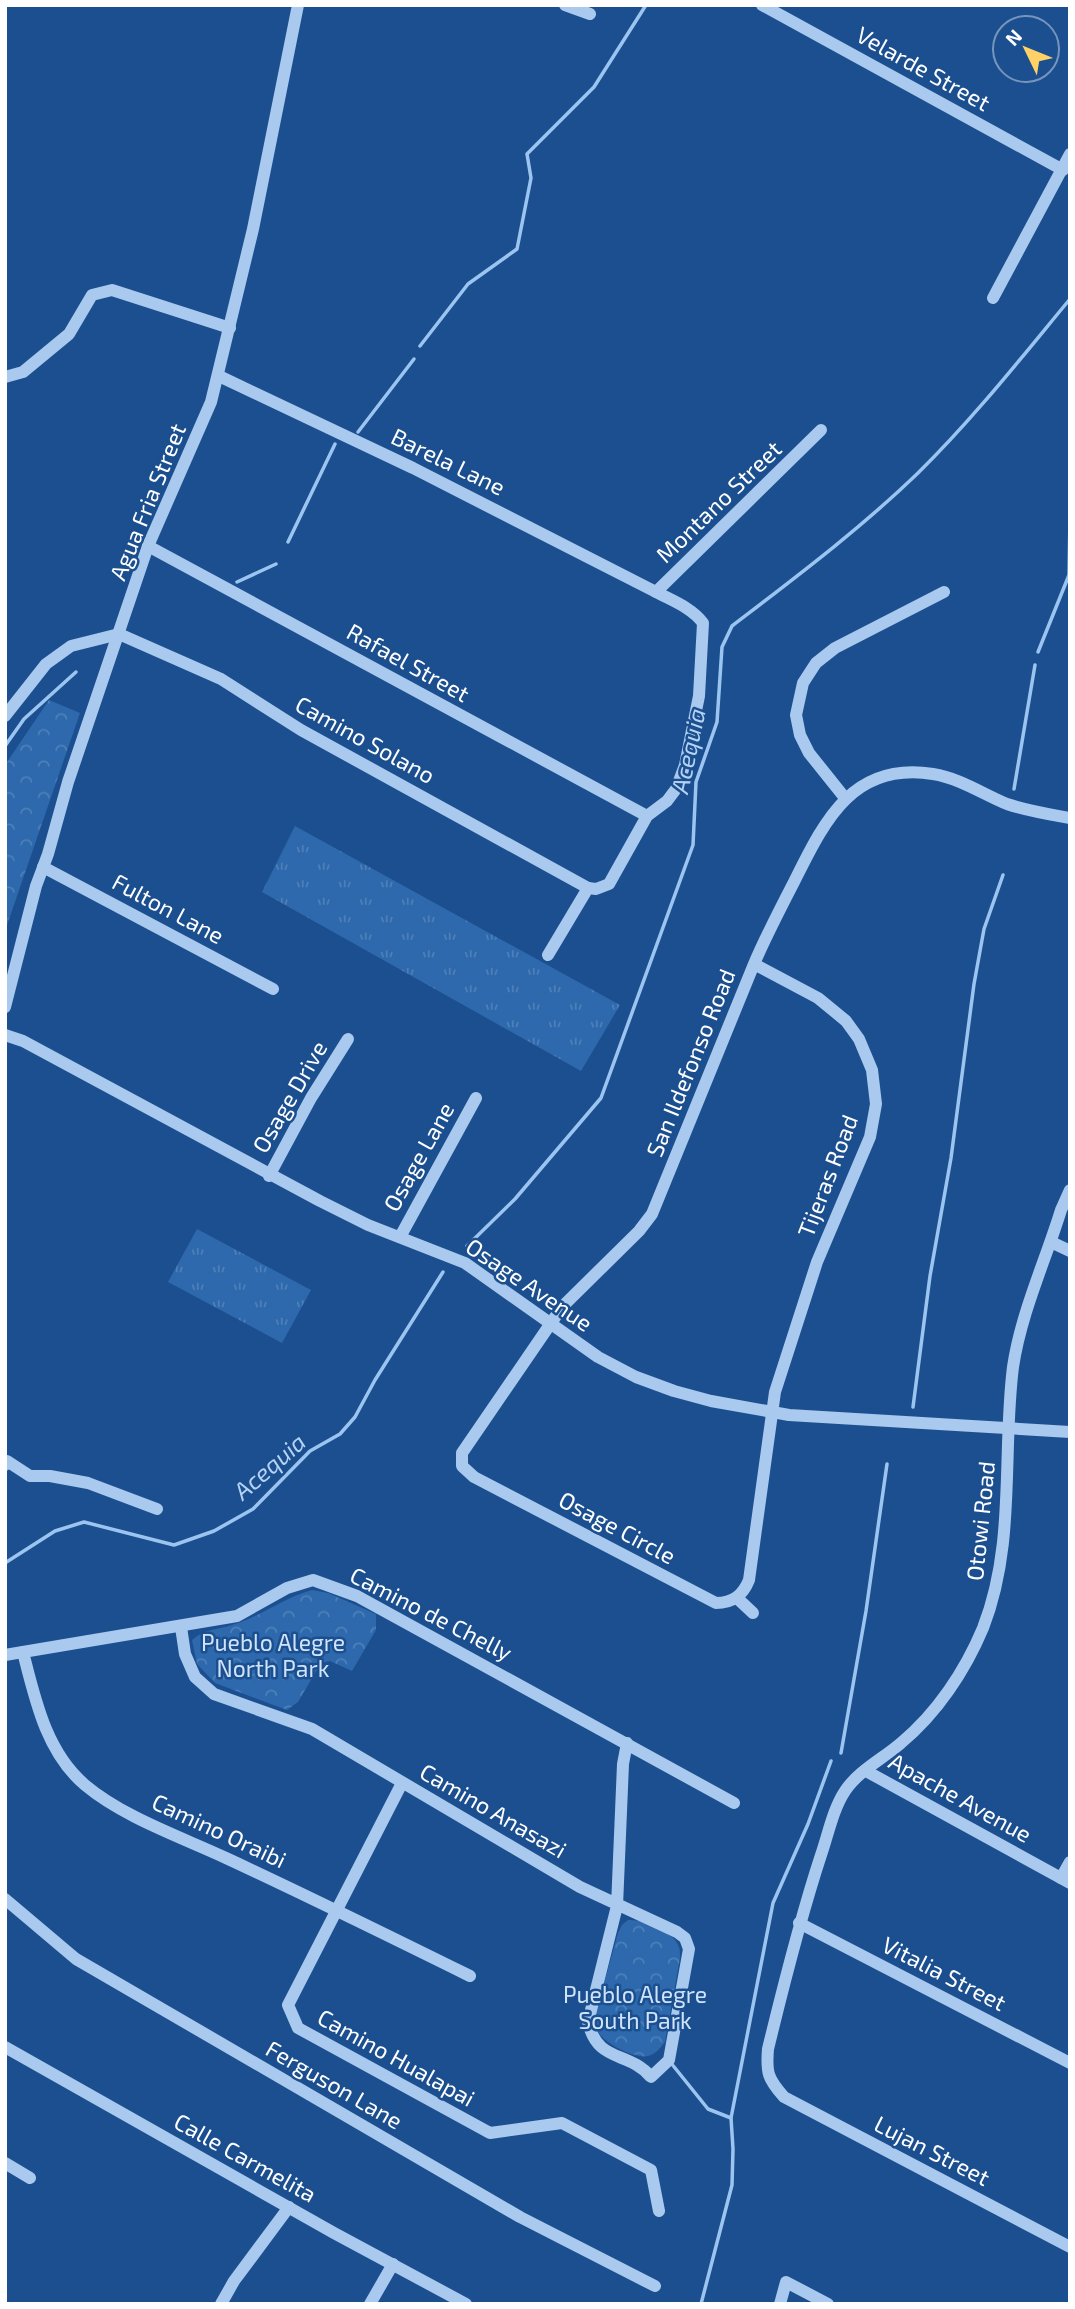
<svg xmlns="http://www.w3.org/2000/svg" width="1075" height="2309" viewBox="0 0 1075 2309" font-family="'Exo 2',sans-serif">
<defs>
<pattern id="grass-tufts" width="24" height="20" patternUnits="userSpaceOnUse" patternTransform="scale(1.75)"><rect width="24" height="20" fill="#2e69ad"/><path d="M3 7l-1-3M5 7V3M7 7l1-3M15 17l-1-3M17 17v-4M19 17l1-3" fill="none" stroke="#4d80b9"/></pattern>
<pattern id="park-crowns" width="20" height="18" patternUnits="userSpaceOnUse" patternTransform="scale(1.75)"><rect width="20" height="18" fill="#2e69ad"/><path d="M2 6a3 3 0 1 1 6 0M12 15a3 3 0 1 1 6 0" fill="none" stroke="#4d80b9"/></pattern>
</defs>
<rect width="100%" height="100%" fill="#1b4f8f"/>
<g fill="url(#grass-tufts)">
<polygon points="295,826 620,1005 581,1071 262,892"/>
<polygon points="197,1229 311,1290 282,1343 168,1282"/>
</g>
<g fill="url(#park-crowns)">
<polygon points="49,700 80,713 5,931 5,765"/>
<path d="M312,1590L328,1593L376,1614V1630L352,1671L330,1661L321,1663L298,1702L287,1710L215,1683L197,1664L192,1640C204,1629 216,1630 232,1625C260,1617 283,1598 312,1590Z"/>
<path d="M628,1920C643,1919 674,1931 679,1947C680,1949 680,1956 680,1958L665,2042C660,2048 656,2054 648,2056C635,2059 606,2044 599,2033C596,2027 595,2022 595,2016L618,1933L622,1925Z"/>
</g>
<g fill="none" stroke-linecap="round" stroke-linejoin="round">
<g stroke="#9cc4f0" stroke-width="3.5">
<polyline points="420,346 468,284 517,249 531,178 527,154 594,87 646,5"/>
<polyline points="358,432 414,359"/>
<polyline points="288,542 335,444"/>
<polyline points="237,582 276,564"/>
<polyline points="1038,652 1069,575 1070,517"/>
<polyline points="5,746 24,719 76,672"/>
<polyline points="1014,789 1035,665"/>
<path d="M467,1246L515,1199L601,1098L693,845L696,782L717,722L722,647L732,626C796,577 860,529 918,473C973,419 1021,358 1070,299"/>
<polyline points="913,1407 930,1276 951,1158 974,984 984,929 1003,875"/>
<polyline points="5,1563 55,1531 84,1522 174,1545 214,1531 253,1509 310,1451 340,1434 355,1417 375,1380 443,1272"/>
<polyline points="841,1753 866,1611 887,1464"/>
<polyline points="671,2063 708,2109 731,2118"/>
<polyline points="701,2304 732,2185 733,2149 731,2118 773,1903 808,1824 831,1761"/>
</g>
<g stroke="#a9c9ee" stroke-width="12">
<polyline points="565,5 590,14"/>
<polyline points="762,5 1063,170"/>
<polyline points="993,298 1070,154"/>
<polyline points="219,376 413,468 656,592"/>
<polyline points="5,377 23,372 69,334 92,295 112,290 230,328"/>
<polyline points="148,546 647,816"/>
<polyline points="5,716 46,664 71,646 119,634 221,679 301,730 588,888"/>
<polyline points="845,798 809,753 800,735 796,715 803,683 816,663 835,648 944,592"/>
<polyline points="43,867 273,989"/>
<path d="M548,955L588,888L596,889L609,884L647,816L667,801L676,789L685,765L699,696L703,623C692,608 673,601 656,592L821,430"/>
<path d="M754,964L818,998L846,1021L859,1039L872,1070L876,1104L870,1137L817,1262L775,1392L749,1580C743,1595 733,1603 716,1603L474,1477L462,1466V1453L562,1307L639,1231L652,1214L754,964C766,936 780,909 794,882C824,822 852,761 933,774C959,778 983,794 1007,804C1028,811 1048,814 1070,818"/>
<polyline points="5,1007 36,886 48,854 68,782 148,546 211,402 253,229 298,5"/>
<polyline points="5,1035 23,1041 320,1201 368,1225 465,1263 598,1357 636,1377 674,1391 711,1401 789,1415 1070,1432"/>
<polyline points="269,1176 311,1098 348,1039"/>
<path d="M1070,1190L1061,1210C1045,1262 1021,1313 1013,1367C1002,1454 1016,1544 983,1628C965,1671 937,1713 901,1743C884,1758 858,1771 845,1791C833,1809 828,1835 821,1855C800,1919 784,1983 768,2049C766,2073 768,2079 784,2097L1070,2247"/>
<polyline points="400,1237 476,1098"/>
<polyline points="1051,1242 1070,1251"/>
<polyline points="5,1465 7,1461 30,1476 50,1476 88,1483 157,1509"/>
<polyline points="737,1598 753,1613"/>
<path d="M181,1627L185,1654L195,1677L214,1694L312,1729L580,1887L677,1932L685,1938L689,1949L669,2060L651,2077C628,2050 598,2064 588,2022L617,1906L623,1764L627,1743"/>
<path d="M23,1652C35,1699 46,1752 85,1785C123,1817 181,1837 226,1858C308,1896 389,1936 470,1976"/>
<polyline points="5,1655 237,1616 287,1588 313,1580 357,1596 734,1803"/>
<polyline points="866,1771 1070,1883"/>
<polyline points="402,1783 288,2005 298,2028 490,2133 562,2123 651,2170 659,2211"/>
<polyline points="1061,1878 1070,1862"/>
<polyline points="5,1899 76,1959 520,2217 655,2286"/>
<polyline points="799,1923 1070,2063"/>
<polyline points="5,2047 334,2233 466,2304"/>
<polyline points="5,2163 30,2178"/>
<polyline points="221,2304 234,2281 289,2207"/>
<polyline points="370,2304 393,2264"/>
<polyline points="780,2304 786,2282 828,2304"/>
</g>
</g>
<g text-anchor="middle" stroke-width="5" stroke-linejoin="round" paint-order="stroke">
<g font-size="23" fill="#fff" stroke="#1b4f8f">
<text transform="translate(923 69) rotate(29)" y="8">Velarde Street</text>
<text transform="translate(448 462) rotate(26)" y="8">Barela Lane</text>
<text transform="translate(148 502) rotate(-68)" y="8">Agua Fria Street</text>
<text transform="translate(719 502) rotate(-44)" y="8">Montano Street</text>
<text transform="translate(408 663) rotate(29)" y="8">Rafael Street</text>
<text transform="translate(365 740) rotate(29)" y="8">Camino Solano</text>
<text transform="translate(168 909) rotate(28)" y="8">Fulton Lane</text>
<text transform="translate(691 1063) rotate(-68)" y="8">San Ildefonso Road</text>
<text transform="translate(290 1097) rotate(-60)" y="8">Osage Drive</text>
<text transform="translate(419 1157) rotate(-61)" y="8">Osage Lane</text>
<text transform="translate(828 1176) rotate(-69)" y="8">Tijeras Road</text>
<text transform="translate(529 1285) rotate(34)" y="8">Osage Avenue</text>
<text transform="translate(981 1521) rotate(-84)" y="8">Otowi Road</text>
<text transform="translate(617 1528) rotate(28)" y="8">Osage Circle</text>
<text transform="translate(431 1614) rotate(27)" y="8">Camino de Chelly</text>
<text transform="translate(960 1798) rotate(29)" y="8">Apache Avenue</text>
<text transform="translate(493 1811) rotate(30)" y="8">Camino Anasazi</text>
<text transform="translate(219 1831) rotate(25)" y="8">Camino Oraibi</text>
<text transform="translate(944 1974) rotate(27)" y="8">Vitalia Street</text>
<text transform="translate(396 2058) rotate(29)" y="8">Camino Hualapai</text>
<text transform="translate(334 2085) rotate(30)" y="8">Ferguson Lane</text>
<text transform="translate(932 2151) rotate(27)" y="8">Lujan Street</text>
<text transform="translate(245 2158) rotate(29)" y="8">Calle Carmelita</text>
</g>
<g font-size="23" fill="#cfe3fa" stroke="#1b4f8f">
<text x="273" y="1651">Pueblo Alegre<tspan x="273" dy="26">North Park</tspan></text>
<text x="635" y="2003">Pueblo Alegre<tspan x="635" dy="26">South Park</tspan></text>
</g>
<g font-size="24" font-style="italic" fill="#b5d3f5" stroke="#1b4f8f">
<text transform="translate(689 751) rotate(-78)" y="8">Acequia</text>
<text transform="translate(270 1467) rotate(-41)" y="8">Acequia</text>
</g>
</g>
<rect width="1075" height="2309" fill="none" stroke="#ffffff" stroke-width="14"/>
<g transform="translate(1026 49) rotate(313)"><circle r="33" fill="#1b4f8f" stroke="#7695bc" stroke-width="2"/>
<path d="M0-5L12 26L0 18L-12 26Z" fill="#ffd166"/>
<text y="-10" font-size="19" font-weight="bold" text-anchor="middle" fill="#ffffff">N</text>
</g>
</svg>
